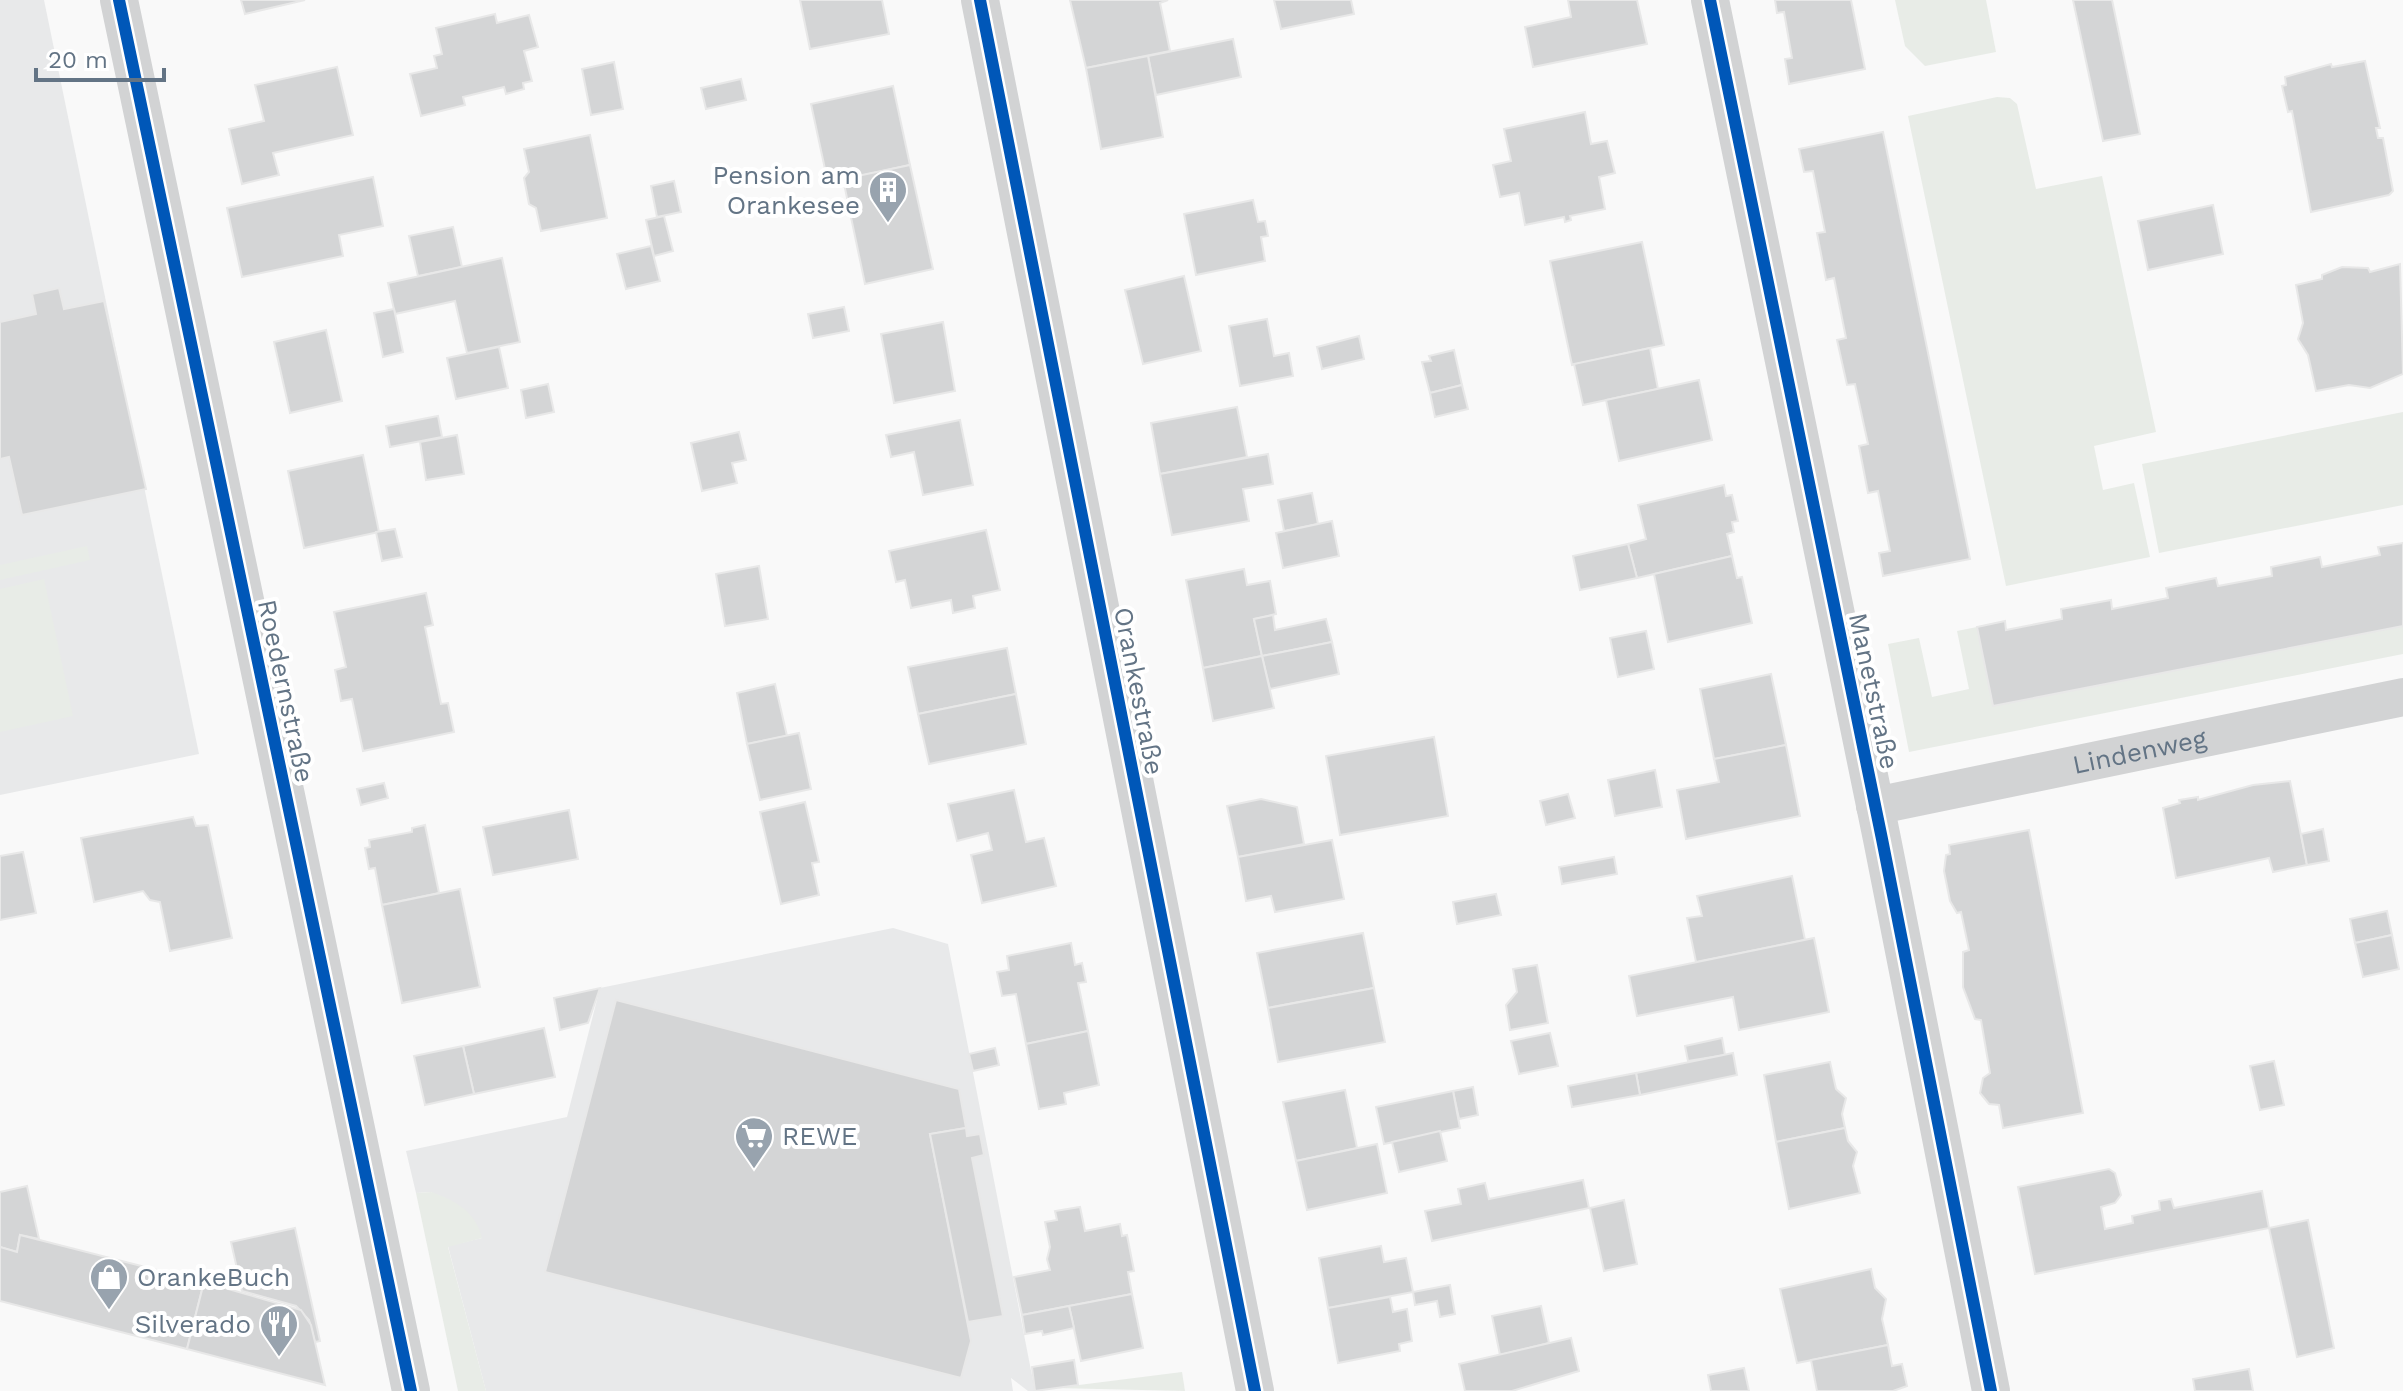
<svg xmlns="http://www.w3.org/2000/svg" width="2403" height="1391" viewBox="0 0 2403 1391" font-family="'Work Sans',sans-serif">
<rect width="100%" height="100%" fill="#f9f9f9"/>
<g fill="#e8e9ea">
<polygon points="0,0 44,0 199,754 0,795"/>
<polygon points="893,928 948,944 1035,1391 1028,1391 1011,1378 1013,1391 486,1391 448,1246 482,1238 431,1192 416,1193 406,1151 567,1117 600,988"/>
</g>
<g fill="#e8ece7">
<polygon points="1895,0 1986,0 1996,52 1925,66 1905,46"/>
<polygon points="1997,97 2010,98 2017,104 2036,189 2102,176 2156,432 2094,446 2103,490 2134,483 2150,557 2006,586 1908,116"/>
<polygon points="2403,412 2403,505 2159,553 2142,464"/>
<polygon points="87,546 90,560 0,580 0,565"/>
<polygon points="44,579 73,716 0,732 0,589"/>
<polygon points="2403,626 2403,654 1909,752 1888,644 1919,638 1932,697 1969,689 1957,631 1977,627 1993,706"/>
<path d="M431,1192C455,1200 476,1212 482,1238L448,1247L486,1391H458L416,1193Z"/>
<polygon points="1182,1372 1185,1391 1055,1388"/>
</g>
<g fill="#d4d5d6" stroke="#e8e8e8" stroke-width="2">
<polygon points="241,0 305,0 245,14"/>
<polygon points="800,0 882,0 889,34 810,49"/>
<polygon points="1070,0 1168,0 1160,3 1170,51 1086,68"/>
<polygon points="1274,0 1351,0 1354,14 1281,29"/>
<polygon points="1568,0 1637,0 1647,44 1533,67 1525,27 1571,17"/>
<polygon points="1775,0 1851,0 1865,69 1789,84 1785,59 1792,58 1784,12 1777,13"/>
<polygon points="2073,0 2112,0 2140,134 2103,141"/>
<polygon points="495,14 497,23 529,15 538,47 524,51 532,81 523,83 524,89 506,94 504,87 463,97 465,105 421,116 410,74 437,68 434,56 442,54 436,28"/>
<polygon points="1233,39 1241,77 1156,95 1148,56"/>
<polygon points="1148,56 1163,137 1101,149 1086,68"/>
<polygon points="2365,61 2380,128 2376,128 2378,138 2383,138 2393,191 2389,195 2311,212 2292,111 2288,112 2282,86 2286,85 2285,77 2331,64 2332,67"/>
<polygon points="614,62 623,109 591,115 582,69"/>
<polygon points="337,67 353,135 273,153 279,175 242,184 229,129 264,121 255,85"/>
<polygon points="741,79 746,100 706,109 701,88"/>
<polygon points="893,86 910,165 828,183 811,104"/>
<polygon points="1585,112 1591,144 1607,141 1615,173 1599,177 1605,209 1570,216 1571,220 1565,222 1564,217 1525,225 1519,193 1500,197 1493,165 1511,161 1504,129"/>
<polygon points="1883,132 1970,559 1883,576 1879,553 1890,551 1878,491 1868,493 1859,446 1868,444 1855,384 1847,385 1837,340 1846,338 1834,278 1826,280 1817,233 1825,232 1813,171 1804,172 1799,149"/>
<polygon points="590,135 607,218 541,231 536,208 529,204 524,178 529,172 524,149"/>
<polygon points="910,165 933,269 865,284 843,179"/>
<polygon points="373,177 383,226 339,235 343,256 242,277 227,208"/>
<polygon points="674,181 681,212 657,217 651,186"/>
<polygon points="1253,200 1258,222 1265,221 1268,236 1261,237 1265,261 1196,275 1184,214"/>
<polygon points="2213,205 2223,254 2148,270 2138,221"/>
<polygon points="664,216 673,251 654,256 646,220"/>
<polygon points="453,227 462,267 418,276 409,236"/>
<polygon points="1642,242 1664,345 1572,365 1550,261"/>
<polygon points="651,246 660,281 626,289 617,254"/>
<polygon points="502,258 520,342 467,353 455,301 395,314 388,283"/>
<polygon points="2400,264 2403,374 2370,388 2349,385 2316,391 2308,355 2298,339 2303,323 2296,285 2322,279 2322,275 2342,267 2368,268 2370,272"/>
<polygon points="1184,276 1201,351 1143,364 1125,290"/>
<polygon points="59,288 64,309 104,301 146,489 22,515 9,457 0,459 0,322 36,314 32,294"/>
<polygon points="844,307 849,331 813,338 808,314"/>
<polygon points="394,309 403,352 383,357 374,313"/>
<polygon points="1267,319 1274,356 1289,353 1293,376 1240,386 1229,326"/>
<polygon points="943,322 955,391 894,403 881,334"/>
<polygon points="326,330 342,401 290,413 274,342"/>
<polygon points="1359,336 1364,359 1322,369 1317,347"/>
<polygon points="499,347 508,388 456,399 447,358"/>
<polygon points="1650,348 1658,389 1583,405 1574,364"/>
<polygon points="1454,350 1462,385 1430,393 1422,362 1431,361 1429,356"/>
<polygon points="1699,380 1712,440 1619,461 1606,400"/>
<polygon points="548,384 554,412 526,418 521,390"/>
<polygon points="1462,385 1468,409 1435,417 1430,393"/>
<polygon points="1237,407 1247,457 1160,474 1151,423"/>
<polygon points="438,416 442,437 390,447 386,426"/>
<polygon points="960,420 973,485 923,495 914,452 891,457 886,435"/>
<polygon points="739,432 746,460 732,463 737,483 702,491 691,443"/>
<polygon points="457,435 464,474 426,480 420,442"/>
<polygon points="1268,454 1273,484 1243,489 1249,521 1172,535 1160,474"/>
<polygon points="363,455 379,532 304,548 288,471"/>
<polygon points="1724,485 1726,496 1732,495 1738,521 1732,522 1734,532 1727,534 1732,556 1637,578 1628,544 1646,539 1638,505"/>
<polygon points="1312,493 1318,524 1284,531 1278,500"/>
<polygon points="1332,521 1339,556 1283,568 1276,533"/>
<polygon points="395,529 402,557 382,561 376,532"/>
<polygon points="986,530 1000,590 973,596 975,608 953,613 951,600 911,608 905,580 896,582 889,551"/>
<polygon points="2403,543 2403,626 1993,706 1977,627 2005,621 2006,630 2062,619 2061,609 2111,600 2112,609 2168,598 2166,588 2216,578 2218,586 2272,576 2271,567 2320,557 2322,567 2380,555 2378,547"/>
<polygon points="1628,544 1637,578 1580,590 1573,556"/>
<polygon points="1732,556 1737,578 1742,577 1752,623 1668,642 1654,574"/>
<polygon points="759,566 768,619 725,626 716,574"/>
<polygon points="1244,569 1247,585 1270,581 1276,614 1254,619 1262,656 1203,668 1186,580"/>
<polygon points="426,593 433,625 425,627 441,704 448,703 454,732 363,751 352,699 341,701 335,670 346,667 334,612"/>
<polygon points="1273,615 1275,630 1326,619 1332,642 1262,656 1254,619"/>
<polygon points="1646,631 1654,669 1618,677 1610,638"/>
<polygon points="1332,642 1339,674 1270,689 1262,656"/>
<polygon points="1007,648 1016,694 918,714 908,667"/>
<polygon points="1262,656 1274,708 1213,721 1203,668"/>
<polygon points="1771,674 1786,745 1714,759 1700,689"/>
<polygon points="775,684 787,736 747,744 737,693"/>
<polygon points="1016,694 1026,744 929,764 918,714"/>
<polygon points="799,733 811,789 760,800 747,744"/>
<polygon points="1434,737 1448,816 1340,835 1326,756"/>
<polygon points="1786,745 1800,816 1686,839 1677,790 1719,782 1714,759"/>
<polygon points="1655,770 1662,807 1615,816 1608,780"/>
<polygon points="2290,781 2307,865 2273,872 2269,858 2176,878 2163,808 2180,803 2179,800 2198,797 2198,800 2253,785"/>
<polygon points="384,783 388,798 361,805 357,789"/>
<polygon points="1014,790 1026,842 1044,838 1056,886 982,903 971,855 992,850 988,833 957,841 948,804"/>
<polygon points="1568,794 1575,818 1546,825 1540,801"/>
<polygon points="1261,799 1297,807 1304,844 1238,857 1227,806"/>
<polygon points="805,802 819,862 812,863 819,895 781,904 760,812"/>
<polygon points="569,810 578,859 493,875 483,827"/>
<polygon points="193,817 196,826 208,825 232,938 170,951 160,902 150,900 143,891 94,902 81,838"/>
<polygon points="425,825 439,893 382,905 375,868 369,869 365,848 370,847 369,840 412,832 412,828"/>
<polygon points="2323,829 2329,861 2307,865 2301,834"/>
<polygon points="2029,830 2083,1113 2003,1128 1999,1105 1989,1104 1980,1093 1983,1078 1990,1073 1981,1020 1975,1019 1963,987 1963,952 1969,950 1961,912 1957,913 1950,901 1944,871 1946,855 1950,854 1949,845"/>
<polygon points="1332,840 1344,899 1275,912 1271,896 1246,901 1238,857"/>
<polygon points="23,852 36,913 0,920 0,856"/>
<polygon points="1614,857 1617,874 1562,884 1559,867"/>
<polygon points="1792,876 1805,940 1696,962 1687,918 1702,916 1697,896"/>
<polygon points="460,889 480,987 402,1003 382,905"/>
<polygon points="1496,894 1501,915 1457,924 1453,902"/>
<polygon points="2387,911 2392,935 2355,943 2350,919"/>
<polygon points="1363,933 1374,988 1268,1008 1257,953"/>
<polygon points="2392,935 2399,969 2363,977 2355,943"/>
<polygon points="1814,938 1829,1012 1739,1030 1733,997 1637,1016 1629,976"/>
<polygon points="1071,943 1075,965 1082,963 1086,982 1078,983 1088,1031 1026,1044 1016,994 1002,996 997,972 1009,970 1007,956"/>
<polygon points="1537,965 1548,1023 1510,1030 1506,1005 1517,992 1513,969"/>
<polygon points="600,988 588,1023 560,1030 554,998"/>
<polygon points="1374,988 1385,1042 1278,1062 1268,1008"/>
<polygon points="616,1000 959,1089 966,1128 930,1134 971,1341 961,1378 545,1272"/>
<polygon points="544,1028 555,1077 474,1094 463,1046"/>
<polygon points="1088,1031 1099,1085 1064,1093 1066,1104 1039,1109 1026,1044"/>
<polygon points="1550,1033 1558,1066 1519,1074 1511,1041"/>
<polygon points="1722,1038 1725,1055 1688,1061 1685,1046"/>
<polygon points="463,1046 474,1094 425,1105 414,1056"/>
<polygon points="995,1048 999,1065 973,1071 969,1054"/>
<polygon points="1733,1053 1737,1075 1640,1095 1636,1073"/>
<polygon points="2274,1061 2284,1105 2260,1110 2250,1066"/>
<polygon points="1830,1062 1836,1089 1846,1098 1842,1114 1845,1128 1776,1142 1764,1075"/>
<polygon points="1636,1073 1640,1095 1572,1107 1568,1086"/>
<polygon points="1473,1087 1478,1115 1459,1119 1453,1091"/>
<polygon points="1345,1090 1357,1148 1296,1161 1283,1102"/>
<polygon points="1453,1091 1460,1128 1384,1144 1376,1107"/>
<polygon points="966,1128 967,1136 980,1134 984,1155 972,1158 1003,1316 968,1322 930,1134"/>
<polygon points="1845,1128 1848,1141 1857,1152 1853,1166 1860,1193 1789,1209 1776,1142"/>
<polygon points="1440,1131 1447,1161 1399,1172 1392,1142"/>
<polygon points="1377,1144 1387,1193 1307,1210 1296,1161"/>
<polygon points="2109,1169 2115,1173 2121,1195 2115,1203 2101,1207 2105,1229 2133,1223 2132,1216 2160,1210 2159,1201 2171,1199 2174,1208 2262,1191 2269,1228 2035,1274 2018,1187"/>
<polygon points="1583,1180 1589,1208 1432,1241 1425,1211 1461,1204 1458,1189 1485,1183 1489,1199"/>
<polygon points="27,1186 39,1239 20,1235 17,1252 0,1247 0,1192"/>
<polygon points="1624,1200 1637,1264 1604,1271 1590,1208"/>
<polygon points="1080,1207 1085,1231 1120,1224 1122,1236 1127,1235 1134,1271 1128,1272 1132,1294 1022,1315 1014,1277 1050,1270 1047,1259 1050,1247 1045,1222 1057,1220 1055,1211"/>
<polygon points="2308,1220 2334,1348 2297,1357 2269,1228"/>
<polygon points="295,1228 320,1341 315,1342 309,1320 296,1306 242,1291 231,1242"/>
<polygon points="20,1235 204,1282 187,1349 0,1301 0,1247 17,1252"/>
<polygon points="1381,1246 1384,1262 1406,1258 1413,1292 1328,1308 1319,1258"/>
<polygon points="1871,1269 1875,1288 1886,1299 1882,1319 1888,1345 1797,1363 1780,1289"/>
<polygon points="204,1282 301,1310 311,1325 325,1385 187,1349"/>
<polygon points="1450,1285 1455,1314 1440,1317 1437,1301 1415,1305 1413,1292"/>
<polygon points="1132,1294 1143,1348 1081,1361 1069,1306"/>
<polygon points="1390,1297 1393,1312 1407,1309 1412,1341 1399,1344 1400,1351 1338,1363 1328,1308"/>
<polygon points="1069,1306 1074,1328 1043,1335 1042,1331 1025,1334 1022,1315"/>
<polygon points="1541,1306 1549,1343 1500,1355 1492,1316"/>
<polygon points="1571,1338 1579,1371 1512,1391 1465,1391 1459,1364"/>
<polygon points="1888,1345 1892,1366 1902,1364 1907,1386 1893,1391 1817,1391 1811,1360"/>
<polygon points="1074,1360 1078,1385 1035,1391 1032,1367"/>
<polygon points="1744,1368 1749,1391 1711,1391 1708,1375"/>
<polygon points="2249,1369 2253,1391 2195,1391 2193,1379"/>
</g>
<g fill="none" stroke-linecap="round" stroke-linejoin="round">
<g stroke="#d2d3d4" stroke-width="38">
<polyline points="119,0 411,1391"/>
<polyline points="980,0 1255,1391"/>
<polyline points="1710,0 1882,839 1991,1391"/>
<path id="s1" d="M1875,806L2403,697"/>
</g>
<g stroke="#fff" stroke-width="17">
<g id="cycleway">
<polyline points="119,0 411,1391"/>
<polyline points="980,0 1255,1391"/>
<polyline points="1710,0 1882,839 1991,1391"/>
</g>
</g>
<use href="#cycleway" stroke="#0057b8" stroke-width="12"/>
</g>
<defs>
<g id="building-pin" transform="scale(2)"><path d="M0 17L-7.5 6A9.5 9.5 0 1 1 7.5 6Z" fill="#98a3ae" stroke="#fff"/><path d="M-4-6H4V6H1V3H-1V6H-4ZM-2.5-4.3h1.7v1.8h-1.7ZM.8-4.3h1.7v1.8H.8ZM-2.5-1h1.7V.8h-1.7ZM.8-1h1.7V.8H.8Z" fill="#fff"/></g>
<g id="supermarket-pin" transform="scale(2)"><path d="M0 17L-7.5 6A9.5 9.5 0 1 1 7.5 6Z" fill="#98a3ae" stroke="#fff"/><path d="M-6-5.5h2.5l.6 2H6L4.5 2H-2.5L-4.4-4H-6ZM-1.5 3.2a1.3 1.3 0 1 0 .1 0ZM3 3.2a1.3 1.3 0 1 0 .1 0Z" fill="#fff"/></g>
<g id="shop-pin" transform="scale(2)"><path d="M0 17L-7.5 6A9.5 9.5 0 1 1 7.5 6Z" fill="#98a3ae" stroke="#fff"/><path d="M-5-2.5h2.3a2.7 3.5 0 0 1 5.4 0H5L5.5 6h-11ZM-1.5-2.5h3a1.5 2.3 0 0 0-3 0Z" fill="#fff"/></g>
<g id="restaurant-pin" transform="scale(2)"><path d="M0 17L-7.5 6A9.5 9.5 0 1 1 7.5 6Z" fill="#98a3ae" stroke="#fff"/><path d="M-5-6h1v4h1v-4h1v4h1v-4h1v5L-1.5 .5V6h-2V.5L-5-1ZM5-6V6H3V1.5H1.5Q1.5-4 5-6Z" fill="#fff"/></g>
</defs>
<g fill-rule="evenodd">
<use href="#building-pin" x="888" y="190"/>
<use href="#supermarket-pin" x="754" y="1136"/>
<use href="#shop-pin" x="109" y="1277"/>
<use href="#restaurant-pin" x="279" y="1324"/>
</g>
<g text-anchor="middle" stroke-width="8" stroke-linejoin="round" paint-order="stroke">
<g font-size="26" fill="#637485" stroke="#fff" text-anchor="end">
<text x="860" y="184">Pension am<tspan x="860" dy="30">Orankesee</tspan></text>
<text x="782" y="1145" text-anchor="start">REWE</text>
<text x="137" y="1286" text-anchor="start">OrankeBuch</text>
<text x="251" y="1333">Silverado</text>
</g>
<g font-size="26" fill="#637485" stroke="#fff">
<text transform="translate(286 691) rotate(78)" y="9">Roedernstraße</text>
<text transform="translate(1139 691) rotate(79)" y="9">Orankestraße</text>
<text transform="translate(1874 691) rotate(78)" y="9">Manetstraße</text>
<text dy="9" stroke="none"><textPath href="#s1" startOffset="270">Lindenweg</textPath></text>
</g>
</g>
<path d="M36 68v12h128v-12" fill="none" stroke="#637485" stroke-width="4"/>
<text x="48" y="68" font-size="24" fill="#637485" stroke="#ffffff" stroke-width="6" paint-order="stroke">20 m</text>
</svg>
